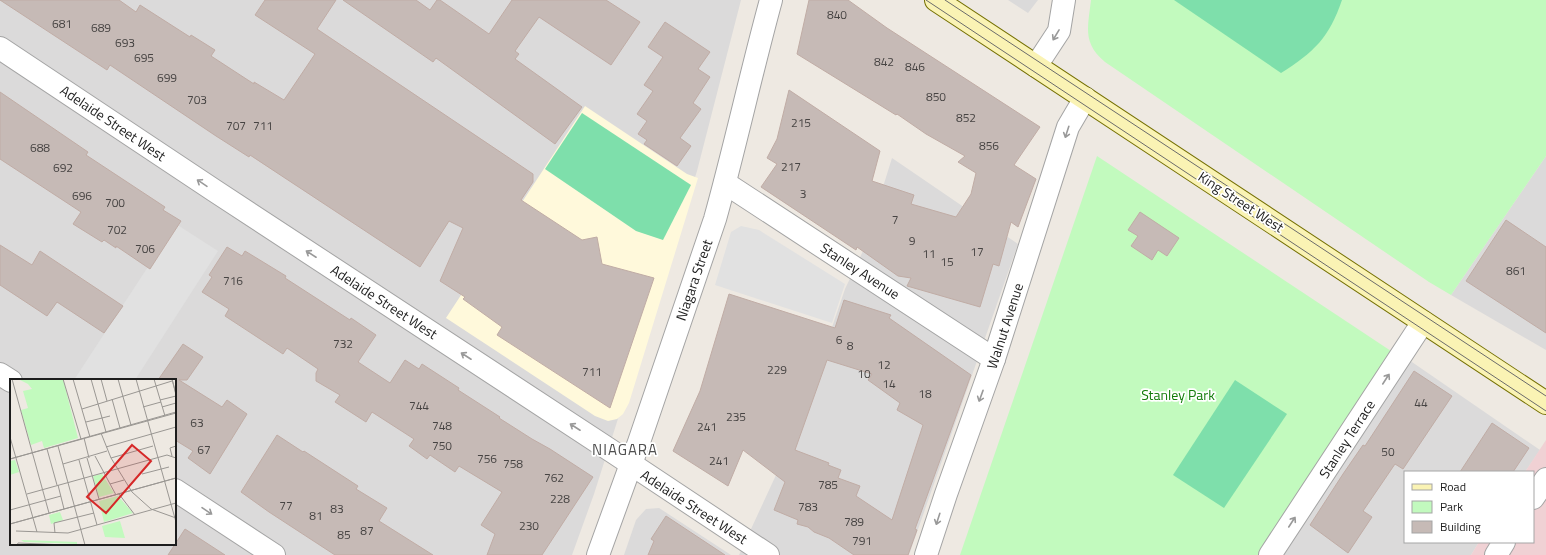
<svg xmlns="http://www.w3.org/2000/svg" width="1546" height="555" viewBox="0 0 1546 555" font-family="'Titillium Web',sans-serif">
<rect width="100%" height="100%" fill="#eee9e2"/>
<g fill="#dbdada" fill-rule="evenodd">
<path d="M0,0H741L697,171L594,494L572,555H0ZM11,380H175V544H11Z"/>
<polygon points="1008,0 1038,0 1028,13"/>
<polygon points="1546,156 1546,350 1451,295"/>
<polygon points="892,158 1018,244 909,555 739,555 776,475 798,417 805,422 833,342 828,339 845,289 863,251"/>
<polygon points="1409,360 1540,450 1525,472 1405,472 1405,542 1479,542 1471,555 1280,555"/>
<polygon points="659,508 731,555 624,555 636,520 646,509"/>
</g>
<polygon fill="#f0d1d4" points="1546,440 1546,555 1471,555 1479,542 1533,542 1533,472 1525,472"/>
<polygon fill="#fff9db" points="585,106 687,174 698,178 629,403 623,414 617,419 608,421 595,416 446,318"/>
<g fill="#c2fabe">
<path d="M1091,0H1546V156L1451,295L1429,282L1105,62C1082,43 1088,27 1091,0Z"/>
<polygon points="1097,156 1391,351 1258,555 960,555"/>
</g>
<g fill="#7edfab">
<path d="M1174,0H1342C1329,38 1314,52 1281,73Z"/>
<polygon points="582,113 691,185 663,240 636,231 545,169"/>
<polygon points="1235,380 1287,414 1224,508 1173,475"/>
</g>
<g fill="#e1e1e1">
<polygon points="176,224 218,251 135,380 74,380"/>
<polygon points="741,226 759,230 845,284 832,323 715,285 731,232"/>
</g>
<g fill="#c6bab6" stroke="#c0aca5" fill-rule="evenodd">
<polygon points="0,0 119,0 136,12 140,5 190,37 191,35 215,50 211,56 254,84 254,82 284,100 315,54 255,15 265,0 336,0 317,29 533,174 533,182 521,200 582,240 597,237 602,264 654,278 610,408 497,335 502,327 463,299 465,297 440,281 463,228 449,221 420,267 250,155 249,157 216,136 110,65 107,70"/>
<polygon points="343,0 416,0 430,10 437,0 440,0 489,34 512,0 606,0 640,22 611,65 539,17 515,51 519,54 515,59 582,107 555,144 436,58 433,62"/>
<polygon points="809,0 848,0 887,28 1040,127 1014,165 1036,179 1018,227 1011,222 999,266 993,264 980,307 907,286 911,278 898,276 857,247 856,250 761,187 777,164 767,158 777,139 789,90 880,151 872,181 914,195 911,204 956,217 971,194 976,173 958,162 965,156 926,134 897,114 896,115 797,54"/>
<polygon points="665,22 710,52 698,69 710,77 693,103 701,109 680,138 691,146 677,166 644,144 647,140 638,134 647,121 637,114 653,91 644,85 663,57 648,47"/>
<polygon points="0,92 88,152 86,155 165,207 163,210 181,221 150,269 116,246 116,248 104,240 102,242 73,224 81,212 0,159"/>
<polygon points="1140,212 1179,238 1167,256 1158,250 1152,260 1131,246 1138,236 1128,230"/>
<polygon points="1506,220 1546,247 1546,333 1466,281"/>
<polygon points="0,245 32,265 40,251 123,306 104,333 57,302 47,316 0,285"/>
<polygon points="227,247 242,256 245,251 286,276 285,278 350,320 351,318 376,335 358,362 390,383 405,360 419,369 422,364 459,388 458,390 500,417 499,418 532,439 550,449 593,477 542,555 487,555 495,534 481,525 502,492 459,466 455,472 430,455 427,459 409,446 414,439 372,412 366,422 335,402 340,395 316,381 316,373 318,369 287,348 283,354 225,316 229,309 202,292 212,277 209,275"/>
<path d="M729,294L835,328L844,300L891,315L889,318L971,375L915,529L917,530L908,555H854L829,538L814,532L808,527L797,524L798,520L774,510L785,482L743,450L728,486L673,451L700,391ZM827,360L872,374L868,380L900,403L897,410L923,425L892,520L856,496L860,486L838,478L841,470L828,465L829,463L795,450Z"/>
<polygon points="183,344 203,357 187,380 179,380 222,407 227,400 247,414 210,474 188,458 193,451 175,440 175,380 158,380"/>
<polygon points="1414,371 1452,396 1403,469 1395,464 1363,511 1372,517 1348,553 1310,525 1343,474 1363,445 1365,446"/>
<polygon points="1492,423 1529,448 1513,472 1460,472"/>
<polygon points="277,435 303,452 304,451 358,486 356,489 387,508 379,521 433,555 335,555 269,512 241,492"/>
<polygon points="666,516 725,555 648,555 654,541 651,539"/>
<polygon points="185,529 225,555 168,555"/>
</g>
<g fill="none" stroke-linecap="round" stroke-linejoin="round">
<g stroke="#a4a4a4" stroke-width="24">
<g id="street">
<polyline points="0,48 215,191 613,452 768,555"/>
<polyline points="1036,66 1059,31 1064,0"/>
<polyline points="725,183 994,359"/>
<polyline points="0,374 11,381"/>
<polyline points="175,490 274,555"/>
<polyline points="1533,498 1546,479"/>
<path d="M598,555L639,442L715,219C735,147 751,73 771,0"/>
<polyline points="926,555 946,494 994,359 1068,127 1085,98"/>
<polyline points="1270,555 1423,322"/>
<polyline points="1496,555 1504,542"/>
</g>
</g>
<g stroke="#757003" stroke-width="24">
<polyline id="secondary" points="936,0 1546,403"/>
</g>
<use href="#street" stroke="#fff" stroke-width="22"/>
<use href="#secondary" stroke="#faf3b4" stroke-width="22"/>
<g stroke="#6b6b6b" stroke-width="1">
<polyline points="926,0 1546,411"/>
<polyline points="945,0 1546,396"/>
</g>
</g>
<defs><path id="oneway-shaft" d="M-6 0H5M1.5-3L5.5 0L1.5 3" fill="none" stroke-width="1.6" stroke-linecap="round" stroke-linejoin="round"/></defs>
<g stroke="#999">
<use href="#oneway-shaft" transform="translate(1056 35) rotate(121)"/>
<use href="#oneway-shaft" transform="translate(1067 132) rotate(108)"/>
<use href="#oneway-shaft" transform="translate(202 183) rotate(-146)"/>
<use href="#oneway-shaft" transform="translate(311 254) rotate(-147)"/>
<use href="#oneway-shaft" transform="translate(466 356) rotate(-147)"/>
<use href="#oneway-shaft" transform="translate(1386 379) rotate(-57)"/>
<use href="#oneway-shaft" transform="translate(981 396) rotate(110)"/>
<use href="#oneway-shaft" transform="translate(575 427) rotate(-147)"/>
<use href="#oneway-shaft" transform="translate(207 511) rotate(34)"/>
<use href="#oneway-shaft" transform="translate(938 519) rotate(108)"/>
<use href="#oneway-shaft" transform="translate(1292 522) rotate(-57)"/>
</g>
<g text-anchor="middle" stroke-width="3.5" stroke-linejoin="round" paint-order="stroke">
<g font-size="12" fill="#474443">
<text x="837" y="19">840</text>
<text x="62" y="28">681</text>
<text x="101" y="32">689</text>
<text x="125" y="47">693</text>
<text x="144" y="62">695</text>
<text x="884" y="66">842</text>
<text x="915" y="71">846</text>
<text x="167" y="82">699</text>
<text x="936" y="101">850</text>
<text x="197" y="104">703</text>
<text x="966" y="122">852</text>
<text x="801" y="127">215</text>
<text x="236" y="130">707</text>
<text x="263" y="130">711</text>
<text x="989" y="150">856</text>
<text x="40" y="152">688</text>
<text x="791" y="171">217</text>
<text x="63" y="172">692</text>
<text x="803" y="198">3</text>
<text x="82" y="200">696</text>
<text x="115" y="207">700</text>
<text x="895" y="224">7</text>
<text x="117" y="234">702</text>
<text x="912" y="245">9</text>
<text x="145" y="253">706</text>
<text x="977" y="256">17</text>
<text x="929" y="258">11</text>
<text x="947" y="266">15</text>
<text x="1516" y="275">861</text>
<text x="233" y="285">716</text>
<text x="839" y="344">6</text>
<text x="343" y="348">732</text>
<text x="850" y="350">8</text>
<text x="884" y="369">12</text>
<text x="777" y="374">229</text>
<text x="592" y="376">711</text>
<text x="864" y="378">10</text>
<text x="889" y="388">14</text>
<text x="925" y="398">18</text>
<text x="1421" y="407">44</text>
<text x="419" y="410">744</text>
<text x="736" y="421">235</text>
<text x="197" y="427">63</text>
<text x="442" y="430">748</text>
<text x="707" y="431">241</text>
<text x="442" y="450">750</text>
<text x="204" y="454">67</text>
<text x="1388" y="456">50</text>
<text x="487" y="463">756</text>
<text x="719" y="465">241</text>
<text x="513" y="468">758</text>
<text x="554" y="482">762</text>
<text x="828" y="489">785</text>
<text x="560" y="503">228</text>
<text x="286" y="510">77</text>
<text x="808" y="511">783</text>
<text x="337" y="513">83</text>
<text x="316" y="520">81</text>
<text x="854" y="526">789</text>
<text x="529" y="530">230</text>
<text x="367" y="535">87</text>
<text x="344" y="539">85</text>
<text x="862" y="545">791</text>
</g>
<g font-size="14" fill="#1d1d1d" stroke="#fff">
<text transform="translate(113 123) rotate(34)" y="5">Adelaide Street West</text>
<text transform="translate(1241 202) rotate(33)" y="5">King Street West</text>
<text transform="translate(860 271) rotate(33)" y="5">Stanley Avenue</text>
<text transform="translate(694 280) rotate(-71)" y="5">Niagara Street</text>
<text transform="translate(384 302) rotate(33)" y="5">Adelaide Street West</text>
<text transform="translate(1005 326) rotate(-72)" y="5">Walnut Avenue</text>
<text transform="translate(1347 439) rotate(-57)" y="5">Stanley Terrace</text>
<text transform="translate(694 507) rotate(33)" y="5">Adelaide Street West</text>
</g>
<g font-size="14" fill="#127c09" stroke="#fff">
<text x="1178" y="400">Stanley Park</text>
</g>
<g font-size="15" letter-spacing="1" fill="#505050" stroke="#fff">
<text x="625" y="455">NIAGARA</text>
</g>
</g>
<g transform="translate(10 379)">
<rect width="166" height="166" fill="#eee9e2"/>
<path d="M8,0H53L68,59L34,69L32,62L21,66L11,31L18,29L13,12L22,10L18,5ZM5,81L9,93L0,96V82ZM92,95L104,114L89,118L83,97ZM108,117L123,134L94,143L89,122ZM50,133L53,141L41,145L39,136ZM110,142L115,159L95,158L92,147ZM11,161L67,163V165L14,163Z" fill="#c2fabe"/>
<path fill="none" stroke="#9a9793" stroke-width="1" d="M2,0L39,134M53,0L71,60M63,0L80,58M81,0L96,53M91,0L97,22M108,0L121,46M126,0L166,143M144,0L155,37M162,0L166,15M162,0L166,16M102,20L110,49M150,21L166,17M133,28L151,23M152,28L166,24M72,30L162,2M76,43L100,37M91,54L101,79L122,113L141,130L166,139M0,58L27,153M74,59L79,79M48,67L75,166M96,68L166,48M37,70L47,106M85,77L106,116M162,77L160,69L166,67M77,79L89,120M101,79L143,67M0,80L166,34M0,80L166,33M69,81L87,146M53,85L97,72M132,95L159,88M100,105L114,101M48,106L54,130M17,115L157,76L166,79M109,115L125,136M0,131L51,117M0,145L166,99M0,145L166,99M6,152L58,154L166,124M45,154L44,144L84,134M7,166L8,164L56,166"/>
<path fill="#d62828" fill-opacity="0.15" stroke="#d62828" stroke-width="2" d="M122,66L141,82L96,134L77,118Z"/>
<rect width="166" height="166" fill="none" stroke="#1d1d1d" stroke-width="2"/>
</g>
<rect x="1404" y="471" width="130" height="72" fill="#ffffff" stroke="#a5a5a5"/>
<rect x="1412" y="484" width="20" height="6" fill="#faf3b4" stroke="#a5a5a5"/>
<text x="1440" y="491" font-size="12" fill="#1d1d1d">Road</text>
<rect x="1412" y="501" width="20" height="12" fill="#c2fabe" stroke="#a5a5a5"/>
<text x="1440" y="511" font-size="12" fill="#1d1d1d">Park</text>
<rect x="1412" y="521" width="20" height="12" fill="#c6bab6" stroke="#a5a5a5"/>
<text x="1440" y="531" font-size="12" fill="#1d1d1d">Building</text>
</svg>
